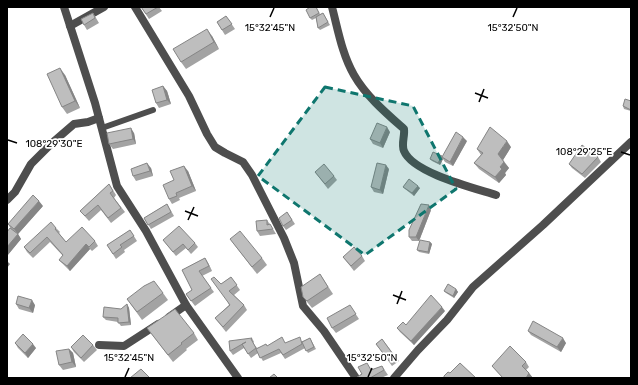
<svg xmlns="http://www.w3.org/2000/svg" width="638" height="385" viewBox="0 0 638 385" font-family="Rubik,sans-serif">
<rect width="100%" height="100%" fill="#fff"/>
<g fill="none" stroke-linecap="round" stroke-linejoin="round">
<polyline stroke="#4e4e4e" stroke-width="6" points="102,128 153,110"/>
<g stroke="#4e4e4e" stroke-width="8">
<polyline points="64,7 95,103 117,186 146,231 186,305 238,378"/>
<polyline points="135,7 189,96 207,134 215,147 225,153 243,162 252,175 284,238 294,263 303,306 324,331 356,378"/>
<path d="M332,7C338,30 342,54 354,75C366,96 386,113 404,129C405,136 401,144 404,151C413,173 474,188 496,195"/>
<polyline points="70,26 104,7"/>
<polyline points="7,200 15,192 31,164 52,143 74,124 88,122 99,118"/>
<polyline points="169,317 186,305"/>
<polyline points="99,345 124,346 158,324"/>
<polyline points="394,378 418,350 447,320 473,287 543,225 631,142"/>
</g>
</g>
<g fill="#a3a3a3">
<polygon points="141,7 159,7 162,11 149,19"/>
<polygon points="316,7 320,14 323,13 330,25 320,30 318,28 316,18 312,20 310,18"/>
<polygon points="93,13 99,23 87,30 84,25"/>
<polygon points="226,16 235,29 225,35 217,22"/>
<polygon points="212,36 219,49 186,69 181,62"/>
<polygon points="65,75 80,108 67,114 62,107"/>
<polygon points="163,86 167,91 171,104 159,108 156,103"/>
<polygon points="631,101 631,111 624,109 623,106"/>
<polygon points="390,132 383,148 373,144 370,139"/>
<polygon points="134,133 136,144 113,149 109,144"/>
<polygon points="467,141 453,166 445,162 443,159 440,165 432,161 430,159 442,157"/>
<polygon points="511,147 503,160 509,168 505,173 506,175 499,183 479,169 474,163 481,155 477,149"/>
<polygon points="598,157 601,162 585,178 572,168 569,164"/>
<polygon points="151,168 153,176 136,181 133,176"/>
<polygon points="389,169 383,194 374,192 371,187"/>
<polygon points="188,171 196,191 179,198 180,200 172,204 169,199 174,180"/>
<polygon points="315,172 334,176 337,180 328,189"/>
<polygon points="109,184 116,195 114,198 125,212 111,223 101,210 89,221 80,211"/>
<polygon points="403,187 420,188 414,196 405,189"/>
<polygon points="167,204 174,216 151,229 144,218"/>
<polygon points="43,206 18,234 21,239 7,256 7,232 11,229 8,224"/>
<polygon points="431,210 419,241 412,241 409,237"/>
<polygon points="287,212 295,224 286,230 283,226"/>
<polygon points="267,220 273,229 276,234 260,236 257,231"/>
<polygon points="56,228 60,232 59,233 66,242 95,241 98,246 92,251 90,249 70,271 59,260 63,256 50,242 33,258 27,252 24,247"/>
<polygon points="130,230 137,241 124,250 125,252 116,259 107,245"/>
<polygon points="230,239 262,258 267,265 257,274"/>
<polygon points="163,240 195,243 198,247 191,254 186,248 176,256"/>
<polygon points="430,242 432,244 429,254 419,252 417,250"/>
<polygon points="362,256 365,261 354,271 343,257"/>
<polygon points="205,258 208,263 212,271 202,276 214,292 195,306 186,294 192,290 182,270"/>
<polygon points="320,274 333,294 312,308 303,297"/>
<polygon points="231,277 240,290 234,295 244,305 247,310 226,332 215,318 229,305 221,284"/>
<polygon points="456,289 458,292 454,298 446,293 444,291"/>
<polygon points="163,293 168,300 142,320 127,299"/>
<polygon points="16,304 35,305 33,313 19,309"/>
<polygon points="127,304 129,308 131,325 121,326 118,322 106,320 103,317 121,309"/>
<polygon points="353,310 359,319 336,333 332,328"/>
<polygon points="445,311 414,345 400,332 397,328 406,325"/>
<polygon points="147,328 194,333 198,340 186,349 187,350 173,362"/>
<polygon points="528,331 566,343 561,352 531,335"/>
<polygon points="252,338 254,342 253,343 257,348 267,346 303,341 310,338 316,349 308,353 305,348 285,359 281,353 263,361 258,353 251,358 244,348 233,355 230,351"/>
<polygon points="382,339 399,361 392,366 376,344"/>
<polygon points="15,343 36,348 28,358 18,348"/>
<polygon points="93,345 97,350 84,362 74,352 71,347"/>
<polygon points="69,349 73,353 76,367 63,370 59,365"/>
<polygon points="526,362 529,367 526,370 533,378 503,378 492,366"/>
<polygon points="382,366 388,375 381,378 356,378 370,367 371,370"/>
</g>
<g fill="#858585">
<polygon points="207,29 212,36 219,49 214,42"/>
<polygon points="60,68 65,75 80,108 75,101"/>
<polygon points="163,86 167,91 171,104 167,100"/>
<polygon points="387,127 390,132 383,148 380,143"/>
<polygon points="131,128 134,133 136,144 133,139"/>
<polygon points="463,137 467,141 453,166 450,162"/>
<polygon points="507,141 511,147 503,160 498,154"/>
<polygon points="442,156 443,158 442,157 443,159 440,165 438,163"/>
<polygon points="504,162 509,168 505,173 506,175 499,183 495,177 500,167"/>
<polygon points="147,163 151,168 153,176 150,171"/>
<polygon points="386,165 389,169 383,194 380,190"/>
<polygon points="184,166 188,171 196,191 192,186"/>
<polygon points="418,186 420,188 414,196 412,193"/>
<polygon points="39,201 43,206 18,234 21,239 7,256 7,247 18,234 14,229"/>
<polygon points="429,205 431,210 419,241 416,237"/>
<polygon points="430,242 432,244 429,254 428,252"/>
<polygon points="86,244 90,249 70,271 67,266"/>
<polygon points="205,258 208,263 212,271 209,266"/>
<polygon points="8,262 10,264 7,268 7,264"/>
<polygon points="456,289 458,292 454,298 453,296"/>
<polygon points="32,300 35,305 33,313 29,308"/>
<polygon points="127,304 129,308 131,325 129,322"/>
<polygon points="442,307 445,311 414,345 411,341"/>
<polygon points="563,338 566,343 561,352 557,347"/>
<polygon points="33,344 36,348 28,358 25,353"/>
<polygon points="69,349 73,353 76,367 72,362"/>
<polygon points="529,373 533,378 526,378"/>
</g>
<g fill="#bebebe" stroke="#858585">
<polygon points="141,7 158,7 146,14"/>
<polygon points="310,7 316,7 319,13 310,18 306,10"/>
<polygon points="93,13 95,18 84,25 81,19"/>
<polygon points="323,13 328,22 318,28 316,17"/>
<polygon points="226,16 232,24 222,30 217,22"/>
<polygon points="207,29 214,42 181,62 173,49"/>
<polygon points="60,68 75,101 62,107 47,74"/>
<polygon points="163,86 167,100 156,103 152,90"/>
<polygon points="625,99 631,101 631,110 623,106"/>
<polygon points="377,123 387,127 380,143 370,139"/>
<polygon points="490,127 507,141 498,154 504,162 500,167 502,169 495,177 474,163 483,153 477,149"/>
<polygon points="131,128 133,139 109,144 107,133"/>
<polygon points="456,132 463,137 450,162 442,157"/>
<polygon points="582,145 598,157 582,174 569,164"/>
<polygon points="433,152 442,156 438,163 430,159"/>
<polygon points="147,163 150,171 133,176 131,169"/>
<polygon points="377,163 386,165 380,190 371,187"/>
<polygon points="324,164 334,176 325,184 315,172"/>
<polygon points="184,166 192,186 176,193 177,196 169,199 163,185 174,180 170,171"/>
<polygon points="409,179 418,186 412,193 403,187"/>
<polygon points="109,184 113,191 110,193 121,208 108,218 98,205 85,216 80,211"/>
<polygon points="33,195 39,201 14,229 8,224"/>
<polygon points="167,204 171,212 148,225 144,218"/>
<polygon points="421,204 429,205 416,237 409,237 409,230"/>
<polygon points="287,212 292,220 283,226 279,218"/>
<polygon points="267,220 267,225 270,224 273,229 257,231 256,221"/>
<polygon points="51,222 56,228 55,229 66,242 82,227 95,241 89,247 86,244 67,266 59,260 63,255 47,237 30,253 24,247"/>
<polygon points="179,226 195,243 188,250 183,244 173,252 163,240"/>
<polygon points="10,228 18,234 7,247 7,232"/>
<polygon points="130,230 134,236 120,245 122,247 113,254 107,245"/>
<polygon points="240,231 262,258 252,267 230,239"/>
<polygon points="420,240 430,242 428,252 417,250"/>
<polygon points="354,247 362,256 351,266 343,257"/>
<polygon points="205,258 209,266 199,271 211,288 191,301 186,294 192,290 182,270"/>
<polygon points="320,274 328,287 307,301 303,297 301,287"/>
<polygon points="214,277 221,284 231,277 237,285 229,291 244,305 223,327 215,318 230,305 211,279"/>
<polygon points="154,281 163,293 137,312 127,299 144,286"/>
<polygon points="448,284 456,289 453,296 444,291"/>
<polygon points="431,295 442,307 411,341 397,328 403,322 406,325"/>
<polygon points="18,296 32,300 29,308 16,304"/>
<polygon points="127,304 129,322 118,323 118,318 103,317 104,307 121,309"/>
<polygon points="350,305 356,314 332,328 327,318"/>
<polygon points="175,309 194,333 181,343 182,344 168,355 147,328"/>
<polygon points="533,321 563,338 557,347 528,331"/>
<polygon points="23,334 33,344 25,353 15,343"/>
<polygon points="83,335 93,345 81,358 71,347"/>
<polygon points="282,337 285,343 300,337 302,344 283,355 279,349 260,358 256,349 266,344 267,346"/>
<polygon points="252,338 251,339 256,348 248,354 242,344 246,342 230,351 229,341"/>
<polygon points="310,338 314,347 306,351 302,342"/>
<polygon points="382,339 395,357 389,361 376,344"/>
<polygon points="510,346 526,362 522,366 529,373 526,378 503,378 492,366"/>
<polygon points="69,349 72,362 59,365 56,351"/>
<polygon points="367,363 371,370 382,366 384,370 370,378 356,378 362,374 358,367"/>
<polygon points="460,363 476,378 444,378 444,376 448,372 450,373"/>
<polygon points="141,369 150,378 130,378"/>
<polygon points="274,374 278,378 269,378"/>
</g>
<path fill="#0f766e" fill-opacity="0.2" stroke="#0f766e" stroke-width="3" stroke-dasharray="8 5" stroke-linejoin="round" d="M325,87L413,106L456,189L365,255L258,176Z"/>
<path fill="none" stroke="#000" stroke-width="1.5" d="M270,17L274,8M513,17L517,8M475,93L488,98M479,102L484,89M8,140L17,143M621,152L630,155M185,211L198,216M188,220L194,207M393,295L406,300M397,304L402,291M125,377L129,368M368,377L372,368"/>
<g font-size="10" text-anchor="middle" fill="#000" stroke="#fff" stroke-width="3.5" stroke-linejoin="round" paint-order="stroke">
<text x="270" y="31">15°32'45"N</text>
<text x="513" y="31">15°32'50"N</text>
<text x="54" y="147">108°29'30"E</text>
<text x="584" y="155">108°29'25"E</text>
<text x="129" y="361">15°32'45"N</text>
<text x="372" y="361">15°32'50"N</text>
</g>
<rect width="638" height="385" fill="none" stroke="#000000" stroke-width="16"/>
</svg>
